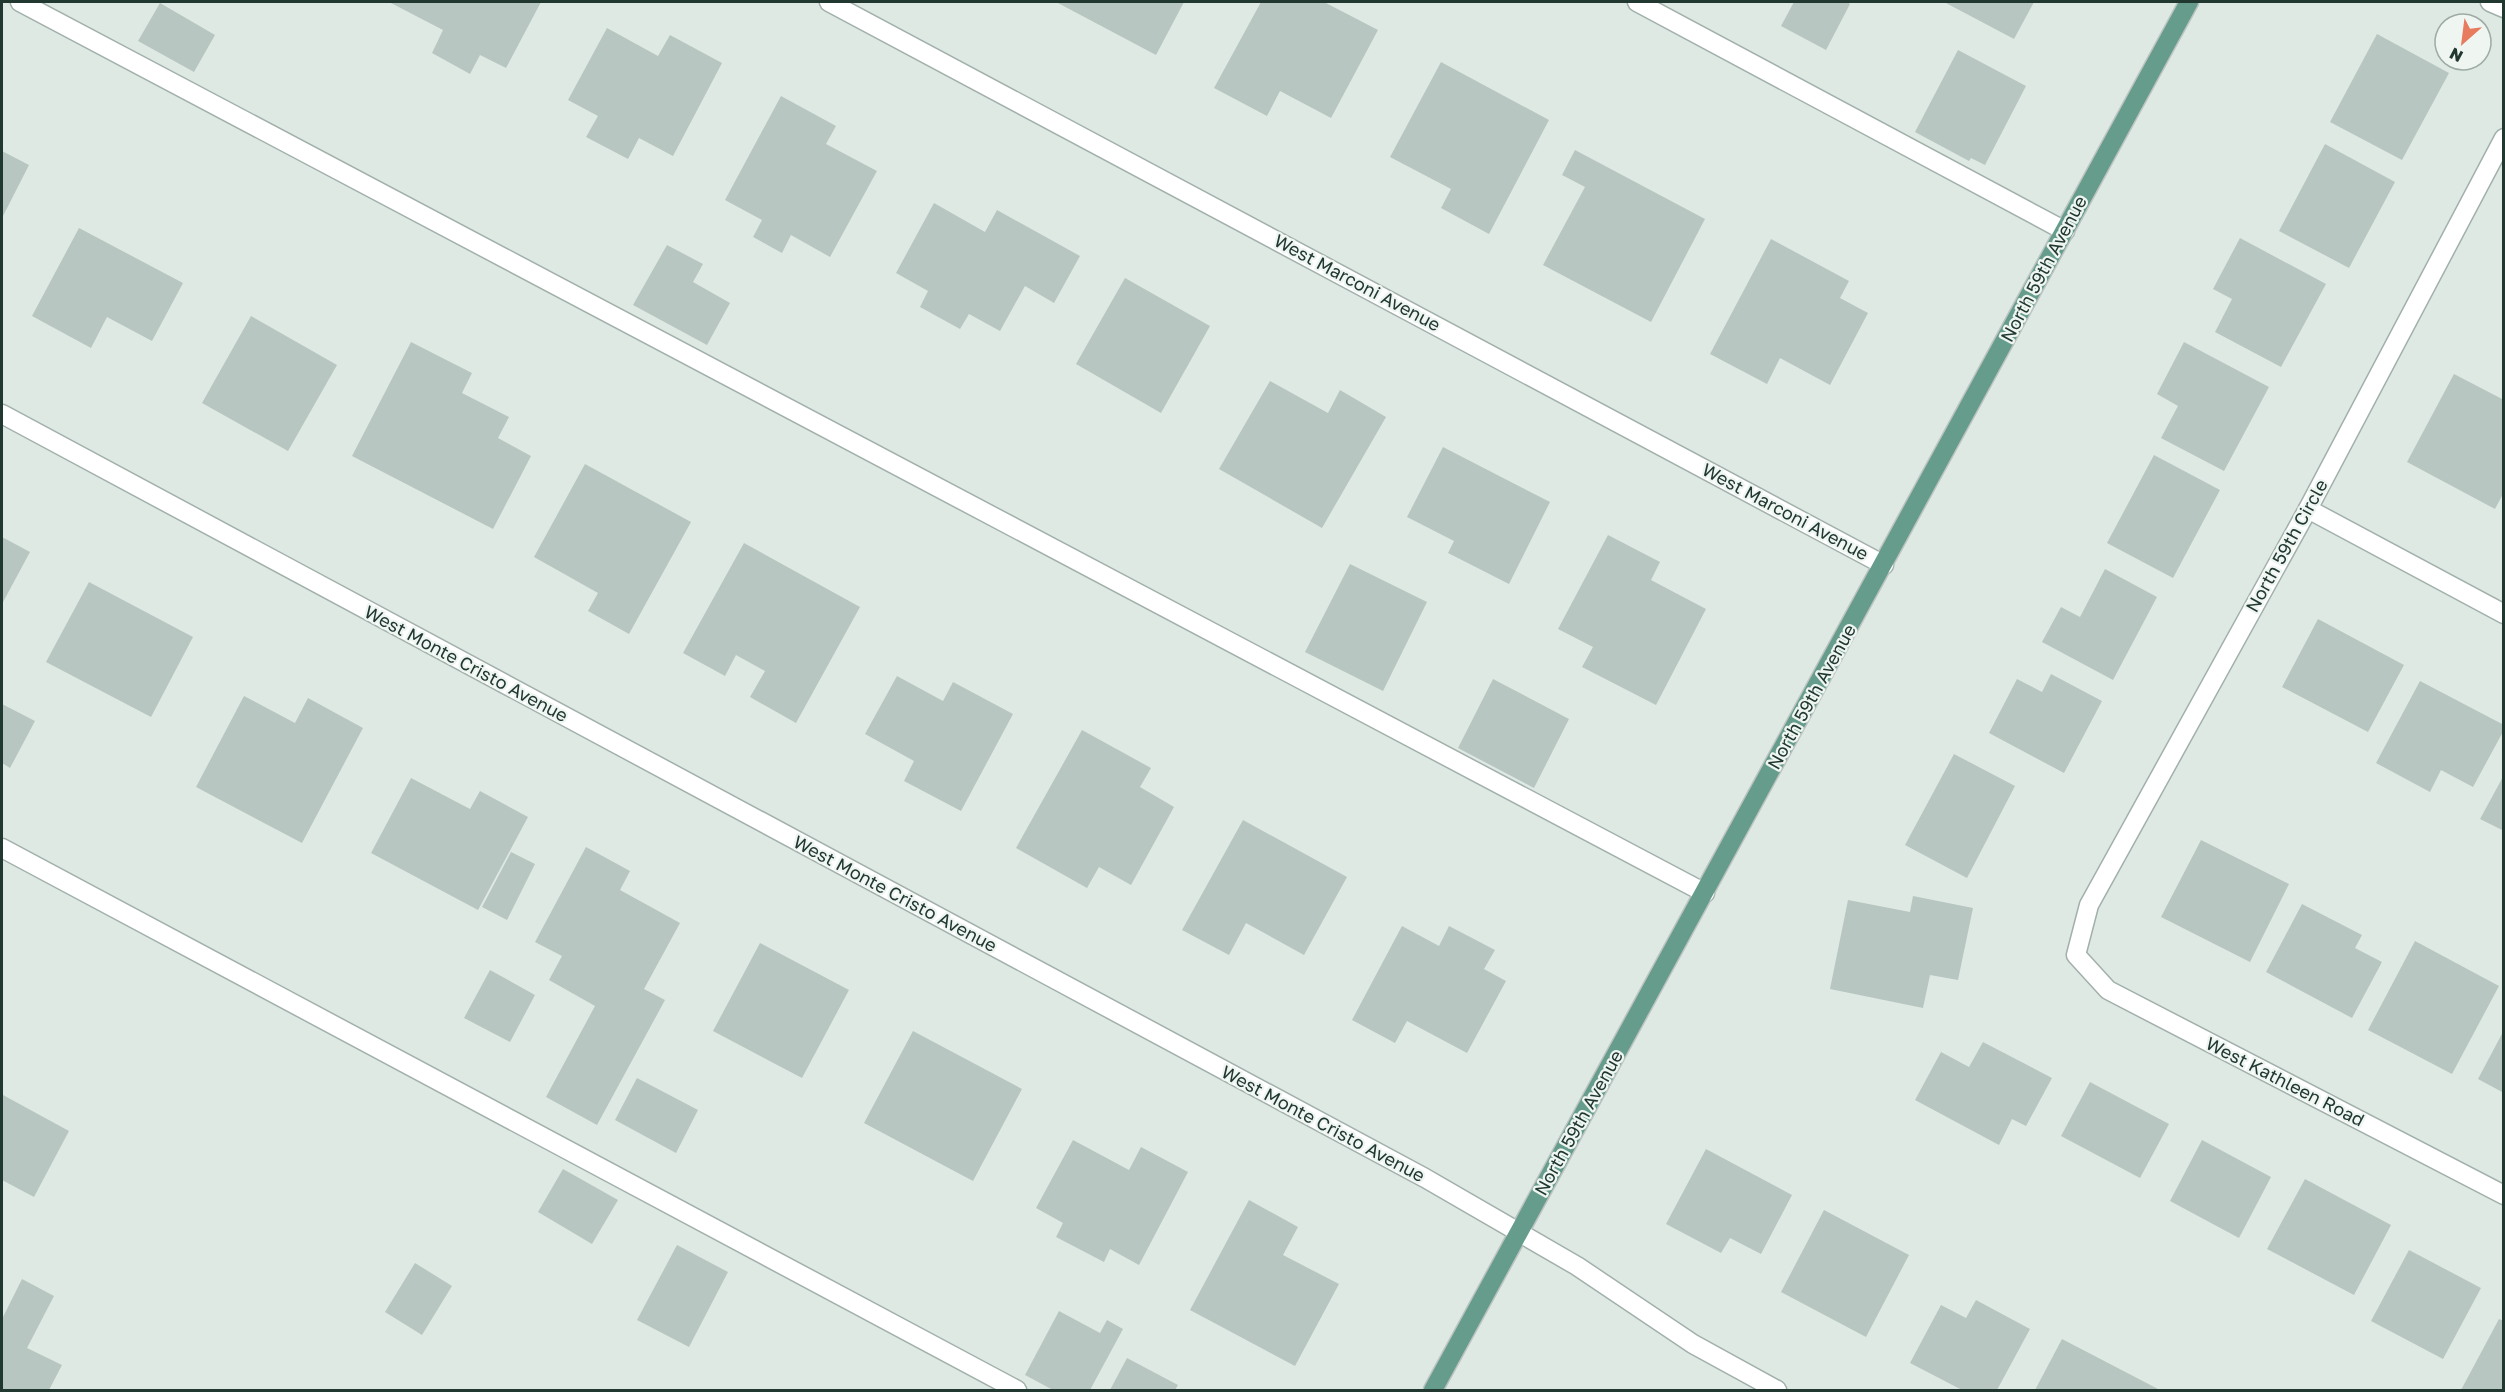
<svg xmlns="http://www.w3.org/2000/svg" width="2505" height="1392" viewBox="0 0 2505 1392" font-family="'Golos Text',sans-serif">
<rect width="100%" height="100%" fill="#dfe9e4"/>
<g fill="#b7c6c0">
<polygon points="389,2 541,2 506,68 480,55 470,74 432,53 443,30"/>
<polygon points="1056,2 1184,2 1156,55"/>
<polygon points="1261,2 1324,2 1378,30 1331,118 1280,91 1267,116 1214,88"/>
<polygon points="1794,2 1847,2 1850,4 1826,50 1781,26"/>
<polygon points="1944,2 2034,2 2014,39"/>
<polygon points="160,3 215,35 194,72 138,41"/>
<polygon points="607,28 658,56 670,35 722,63 673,156 639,138 628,159 586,137 598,116 568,100"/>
<polygon points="2377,34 2449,73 2402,160 2330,122"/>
<polygon points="1958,50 2026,86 1985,165 1971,158 1969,161 1915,132"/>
<polygon points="1441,62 1549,120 1489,234 1441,208 1451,189 1390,157"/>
<polygon points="781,96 836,126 826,144 877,171 830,257 791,235 782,253 753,237 762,220 725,200"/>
<polygon points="2325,144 2395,182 2349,268 2279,231"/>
<polygon points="1575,150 1705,219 1651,322 1543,265 1585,187 1562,175"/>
<polygon points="2,151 29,165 2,218"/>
<polygon points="934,203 985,232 997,210 1080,256 1054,303 1025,286 1000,331 969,314 960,329 920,307 928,291 896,273"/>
<polygon points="79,228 183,283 152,341 107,317 91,348 32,316"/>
<polygon points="2240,238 2326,284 2281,367 2215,332 2232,299 2213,289"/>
<polygon points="1771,239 1849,281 1840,298 1868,313 1830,385 1780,358 1767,384 1710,354"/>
<polygon points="667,245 703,264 693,282 730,303 707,345 633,305"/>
<polygon points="1125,278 1210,326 1161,413 1076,364"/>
<polygon points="251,316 337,365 288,451 202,403"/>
<polygon points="411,342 472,373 462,393 509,417 498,438 531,456 493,529 352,456"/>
<polygon points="2184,342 2269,387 2224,471 2161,438 2178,406 2157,394"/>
<polygon points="2454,374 2504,400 2504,492 2495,509 2407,462"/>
<polygon points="1270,381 1328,413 1340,390 1386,417 1322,528 1219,469"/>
<polygon points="1443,447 1550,502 1509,584 1448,553 1454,541 1407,517"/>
<polygon points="2154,455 2220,490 2173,578 2107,543"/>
<polygon points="585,464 691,522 629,634 588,611 598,593 534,557"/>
<polygon points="1608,535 1660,562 1651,580 1706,609 1656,705 1582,667 1593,647 1558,629"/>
<polygon points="2,537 30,552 2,604"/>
<polygon points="744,543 860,607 796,723 750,697 765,671 736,655 725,676 683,653"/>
<polygon points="1350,564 1427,602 1383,691 1305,652"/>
<polygon points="2105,569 2157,597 2113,680 2042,642 2061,607 2080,617"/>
<polygon points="89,582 193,637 151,717 46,662"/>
<polygon points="2318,619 2404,665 2368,732 2282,687"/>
<polygon points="2051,674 2102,701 2064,773 1989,733 2017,679 2042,692"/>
<polygon points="897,676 943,701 953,682 1013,714 961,811 904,781 914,761 865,734"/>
<polygon points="1493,679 1569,719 1534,788 1458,748"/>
<polygon points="2420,681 2504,725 2504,730 2473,787 2441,770 2430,792 2376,763"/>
<polygon points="244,696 295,723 308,698 363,728 302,843 196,787"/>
<polygon points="2,704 35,721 10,768 2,763"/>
<polygon points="1082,730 1151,768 1140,787 1174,807 1131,885 1099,867 1087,888 1016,848"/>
<polygon points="1954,754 2015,786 1967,878 1905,845"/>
<polygon points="2504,775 2504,831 2480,819"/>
<polygon points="411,778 470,809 480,791 528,817 478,910 371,853"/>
<polygon points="1243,820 1347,877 1304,955 1246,923 1229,955 1182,930"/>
<polygon points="2201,840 2289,884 2250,962 2161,917"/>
<polygon points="586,847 630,871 620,890 680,923 644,989 665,1000 597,1125 546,1097 595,1006 549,980 562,956 535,942"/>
<polygon points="511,852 535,864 507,920 482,907"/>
<polygon points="1913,896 1973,908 1958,980 1930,975 1923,1008 1830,989 1848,900 1910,912"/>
<polygon points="2302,904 2362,935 2355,948 2382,962 2352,1018 2266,972"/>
<polygon points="1402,926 1439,946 1449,926 1495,950 1484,969 1506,981 1467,1053 1407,1021 1395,1043 1352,1020"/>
<polygon points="2415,941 2499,986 2452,1074 2368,1030"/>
<polygon points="760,943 849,990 802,1078 713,1031"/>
<polygon points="490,970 535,995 510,1042 464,1018"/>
<polygon points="2504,1030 2504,1093 2478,1079"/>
<polygon points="913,1031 1022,1089 973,1181 864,1123"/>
<polygon points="1983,1042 2052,1078 2026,1126 2012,1119 1999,1145 1915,1100 1941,1052 1969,1067"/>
<polygon points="637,1078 698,1110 676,1153 615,1120"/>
<polygon points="2090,1082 2169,1124 2140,1178 2061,1136"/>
<polygon points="3,1095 69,1131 34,1197 2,1180"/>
<polygon points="1073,1140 1129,1170 1141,1147 1188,1172 1139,1265 1110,1249 1104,1262 1056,1237 1063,1223 1036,1208"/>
<polygon points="2202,1140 2271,1177 2239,1238 2170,1201"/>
<polygon points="1706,1149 1792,1195 1761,1254 1730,1238 1721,1253 1666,1224"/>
<polygon points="563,1169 618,1200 592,1244 538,1212"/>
<polygon points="2305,1179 2391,1225 2354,1295 2267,1249"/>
<polygon points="1249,1200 1298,1227 1283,1255 1339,1284 1295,1366 1190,1310"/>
<polygon points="1824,1210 1909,1255 1866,1337 1781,1292"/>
<polygon points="677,1245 728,1272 689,1347 637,1320"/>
<polygon points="2409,1250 2481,1288 2443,1359 2371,1321"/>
<polygon points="415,1263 452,1286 422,1335 385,1312"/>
<polygon points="22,1279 54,1296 27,1348 62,1365 49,1390 2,1390 2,1319"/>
<polygon points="1976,1300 2030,1329 1997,1390 1962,1390 1910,1363 1941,1305 1966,1318"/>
<polygon points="1059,1311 1100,1333 1107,1320 1123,1329 1090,1390 1053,1390 1025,1375"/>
<polygon points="2499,1319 2504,1321 2504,1390 2461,1390"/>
<polygon points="2062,1339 2160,1390 2035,1390"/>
<polygon points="1127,1358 1178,1385 1175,1390 1110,1390"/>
</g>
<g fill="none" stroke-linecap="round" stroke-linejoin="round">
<g stroke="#a2b0ab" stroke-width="21">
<g id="minor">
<polyline points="20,2 1705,893"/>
<polyline points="829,2 1884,565"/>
<polyline points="1637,2 2065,231"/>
<polyline points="2490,2 2504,8"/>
<polyline points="2504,138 2308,509 2089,905 2076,955 2108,990 2504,1195"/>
<polyline points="2,414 1425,1178 1577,1266 1693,1344 1777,1390"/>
<polyline points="2308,509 2504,614"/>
<polyline points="2,848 1017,1390"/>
</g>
</g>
<g stroke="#bcc3c1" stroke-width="21">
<polyline id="major" points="1433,1390 2189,2"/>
</g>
<use href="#minor" stroke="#fff" stroke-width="18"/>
<use href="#major" stroke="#669c8c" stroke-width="18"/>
</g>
<g text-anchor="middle" stroke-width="4.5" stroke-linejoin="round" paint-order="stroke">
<g font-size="18" fill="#213831" stroke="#eff6f2">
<text transform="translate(2044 269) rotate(-62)" y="6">North 59th Avenue</text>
<text transform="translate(1357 283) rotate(28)" y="6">West Marconi Avenue</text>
<text transform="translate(1785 512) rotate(28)" y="6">West Marconi Avenue</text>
<text transform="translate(2287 546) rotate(-61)" y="6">North 59th Circle</text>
<text transform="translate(466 664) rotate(28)" y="6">West Monte Cristo Avenue</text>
<text transform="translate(1812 697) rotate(-61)" y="6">North 59th Avenue</text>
<text transform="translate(895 894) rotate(28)" y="6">West Monte Cristo Avenue</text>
<text transform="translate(2285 1082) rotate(27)" y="6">West Kathleen Road</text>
<text transform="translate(1579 1123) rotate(-61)" y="6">North 59th Avenue</text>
<text transform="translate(1323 1124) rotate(28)" y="6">West Monte Cristo Avenue</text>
</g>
</g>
<rect width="2505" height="1392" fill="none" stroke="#213831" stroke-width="6"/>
<g transform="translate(2463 42) rotate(208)"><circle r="28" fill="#eff6f2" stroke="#9daaa5" stroke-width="1.5"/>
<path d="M0-4.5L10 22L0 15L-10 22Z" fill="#e87a5e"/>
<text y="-9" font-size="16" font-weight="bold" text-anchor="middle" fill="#213831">N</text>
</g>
</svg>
